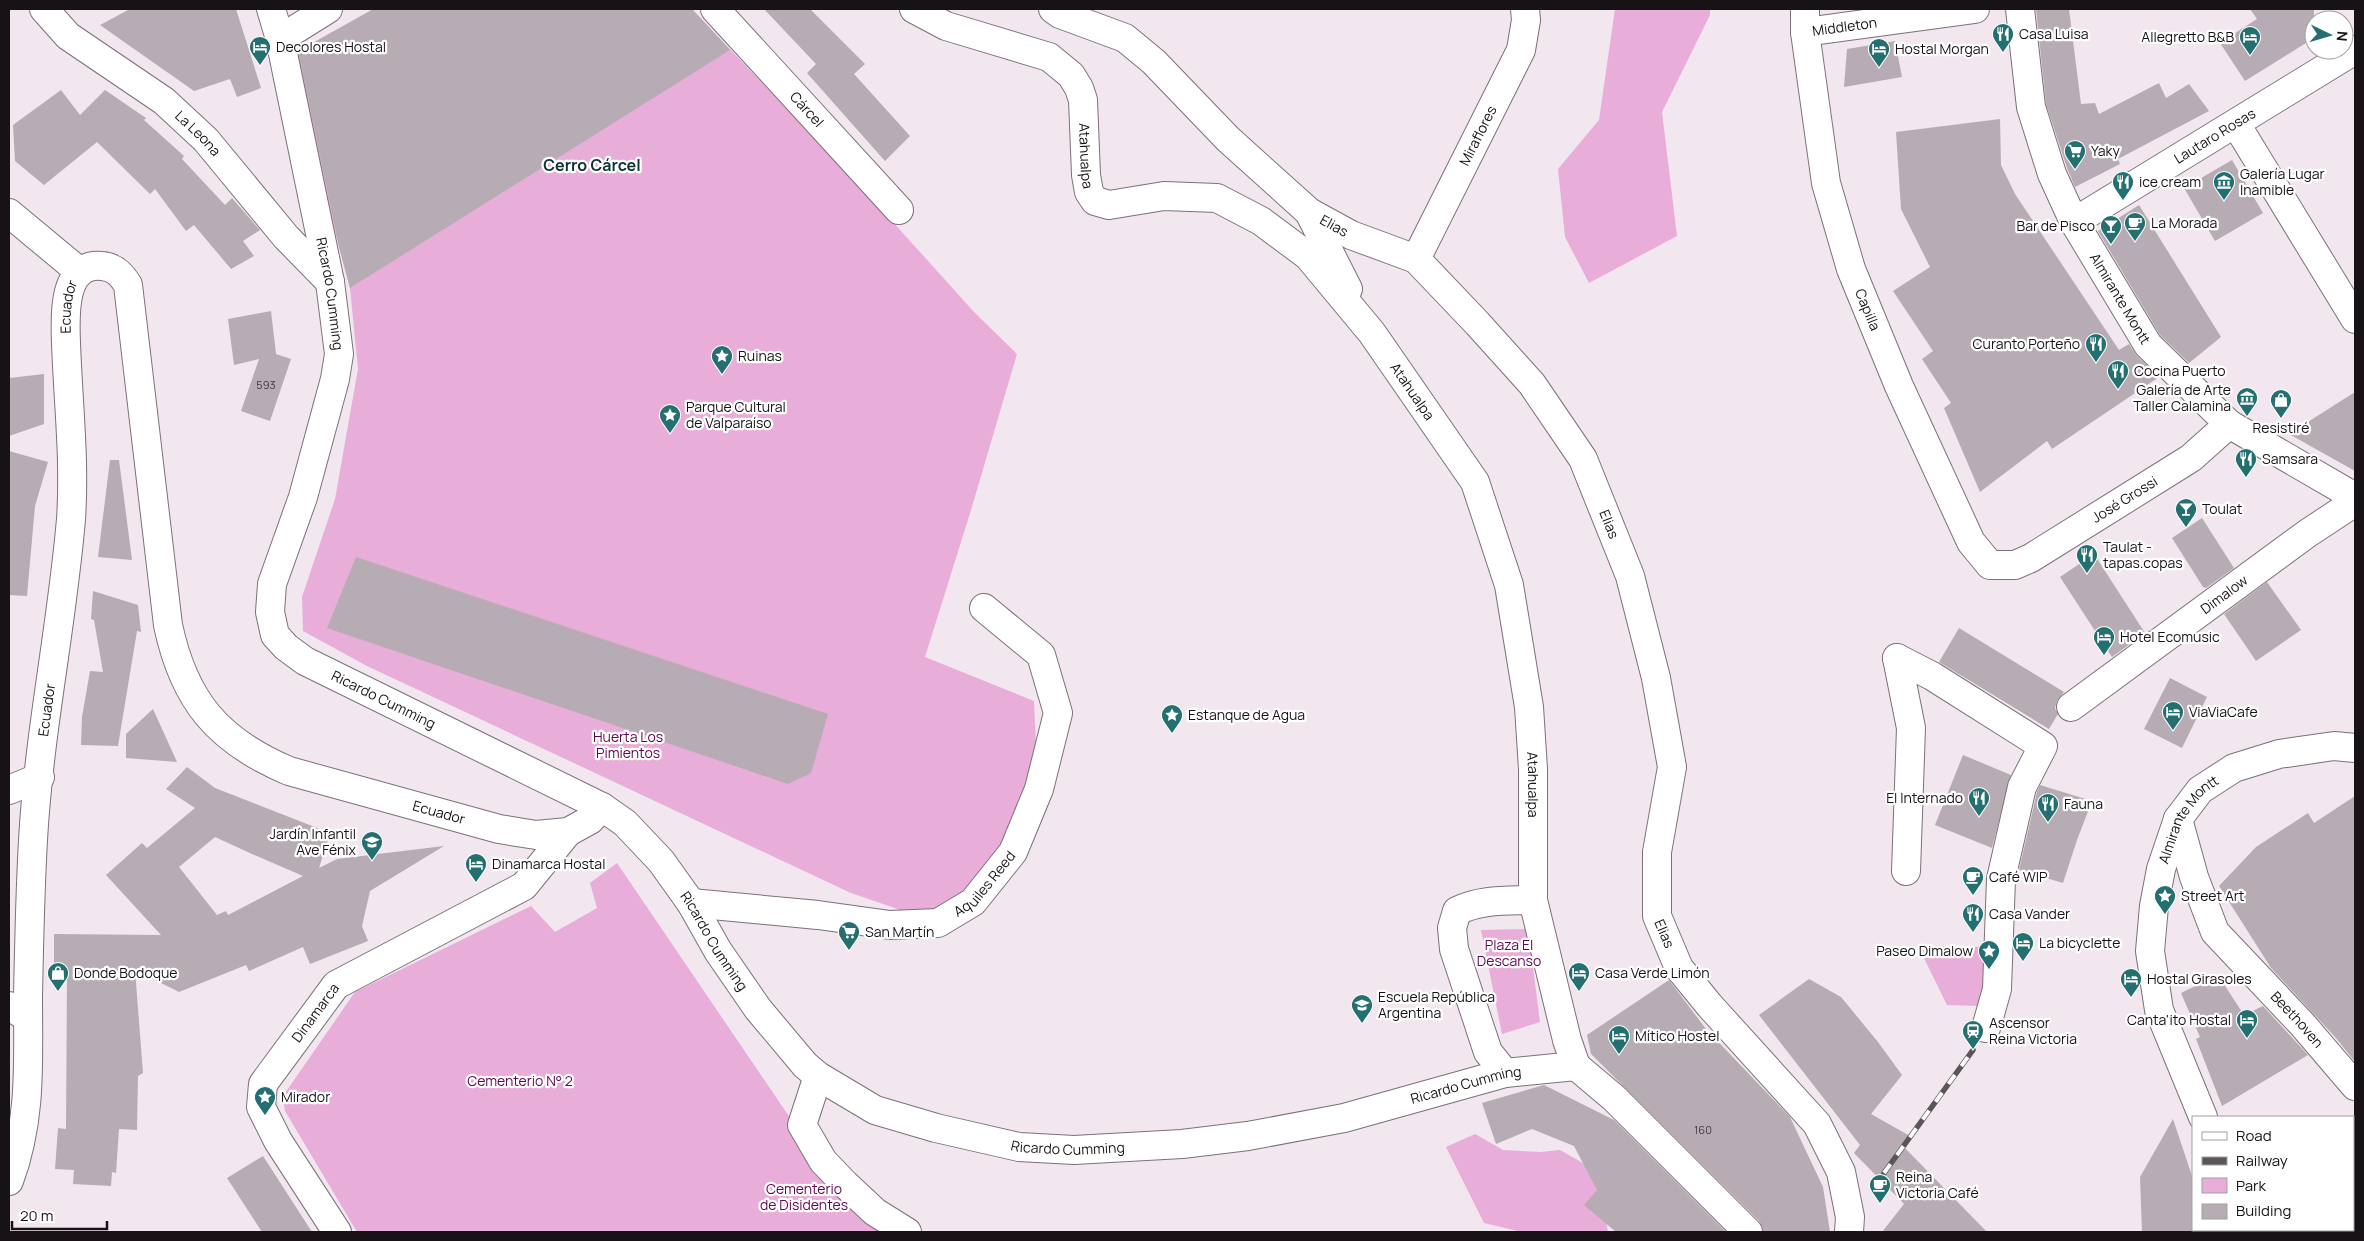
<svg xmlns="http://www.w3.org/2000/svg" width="2364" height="1241" viewBox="0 0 2364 1241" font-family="Manrope,sans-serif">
<rect width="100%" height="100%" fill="#f2e6ef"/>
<g fill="#e8add8">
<polygon points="373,9 692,9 873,200 975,313 1017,354 971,510 925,657 1034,701 1036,744 1013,834 975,894 918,916 851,893 367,666 303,631 302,597 335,499 358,369 350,288 319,172 295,53"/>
<polygon points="1615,9 1710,9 1710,15 1662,112 1677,236 1589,283 1565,237 1558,169 1599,120"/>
<polygon points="617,863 803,1137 888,1232 357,1232 285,1111 283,1096 355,992 531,906 555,932 597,908 590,883"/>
<polygon points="1528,929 1540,1022 1502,1034 1481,930"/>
<polygon points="1918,946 1992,947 1980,1006 1947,1005"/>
<polygon points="1475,1134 1503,1150 1540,1152 1560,1150 1597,1171 1608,1232 1522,1232 1484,1223 1446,1147"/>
</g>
<g fill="#b7acb4" fill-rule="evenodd">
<polygon points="130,9 236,9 261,88 237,97 230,79 194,91 100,25"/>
<polygon points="374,9 692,9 730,50 350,288 339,247 298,51"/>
<polygon points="764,9 810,9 865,64 854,74 910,136 885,161 807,73 816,64"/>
<polygon points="2036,9 2069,9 2081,104 2095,103 2099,114 2159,83 2166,98 2189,84 2209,111 2118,159 2120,164 2075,187 2067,168 2046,104"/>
<polygon points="2250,9 2314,9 2314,38 2245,81 2220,43 2257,19"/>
<polygon points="1895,41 1902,77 1844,87 1847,49"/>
<polygon points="61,90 80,115 105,90 146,118 144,120 184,156 182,159 225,205 232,198 260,230 243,241 254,256 231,269 194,225 186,231 155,189 150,194 97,142 44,185 15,161 13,125"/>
<polygon points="2000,119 2001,165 2015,194 2119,350 2129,344 2137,356 2159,377 2052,449 2047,441 1980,492 1944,408 1951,403 1922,359 1933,351 1893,291 1930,267 1901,209 1896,132"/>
<polygon points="2232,160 2263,213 2215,241 2184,188"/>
<polygon points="2139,205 2221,337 2189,363 2160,335 2098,231"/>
<polygon points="271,311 276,354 291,359 270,421 241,411 259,359 234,365 228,319"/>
<polygon points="44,374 44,424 9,436 9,378"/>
<polygon points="2355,392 2355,471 2289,434"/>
<polygon points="9,451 48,462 35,506 27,596 9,595"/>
<polygon points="110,460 119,460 132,560 98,557"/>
<polygon points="2202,518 2234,568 2206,588 2203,587 2172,538"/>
<polygon points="2094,554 2145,633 2112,657 2060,577"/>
<polygon points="356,557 828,714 811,773 788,784 327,628"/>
<polygon points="2267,582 2301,630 2256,661 2224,614"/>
<polygon points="93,591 138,605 141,632 137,631 118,746 81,745 82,717 90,671 103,672 94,620 91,619"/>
<polygon points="1959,628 2064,692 2057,701 2055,708 2058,714 2049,729 1939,662"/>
<polygon points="2170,678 2207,697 2182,748 2144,729"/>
<polygon points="153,709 177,762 126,758 126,734"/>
<polygon points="1963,755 2011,775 1992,848 1935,825"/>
<path d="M187,767L215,788L330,833L319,868L337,859L444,846L370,891L362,926L368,941L310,964L303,947L249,971L246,965L179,992L135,970L143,1073L138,1076L137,1130L119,1129L116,1173L112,1172L111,1186L73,1184L74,1170L55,1169L58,1128L66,1129L67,976L54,975V934L161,935L106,875L142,843L147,848L195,808L166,789ZM215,837L252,854L303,876L228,915L226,911L217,915L179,867Z"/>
<polygon points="2040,785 2092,801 2077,840 2063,883 2019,870 2037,792"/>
<polygon points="2355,796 2355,1062 2336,1038 2271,968 2219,886 2256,847 2308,813 2314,823"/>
<polygon points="2218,975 2244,1015 2263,1006 2308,1055 2222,1106 2196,1039 2200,1037 2181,993"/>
<polygon points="1809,979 1841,997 1878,1042 1902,1075 1871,1114 1910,1136 1902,1145 1987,1232 1882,1232 1904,1204 1854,1153 1860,1145 1759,1015"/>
<polygon points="1669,980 1706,1029 1790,1117 1823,1187 1830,1232 1763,1232 1759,1221 1591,1054 1587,1035"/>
<polygon points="1544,1085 1614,1120 1726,1232 1616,1232 1584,1205 1597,1190 1574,1146 1532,1129 1496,1144 1482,1103"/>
<polygon points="2173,1119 2193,1179 2193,1232 2142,1232 2140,1177"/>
<polygon points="263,1156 312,1232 262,1232 227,1178"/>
</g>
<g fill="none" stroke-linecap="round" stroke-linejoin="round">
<g stroke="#7c7179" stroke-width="30">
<g id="street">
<path id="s1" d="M44,9L68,36L164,101L206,140L286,237L330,282"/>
<path id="s2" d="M715,9L899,210"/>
<path id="s3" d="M914,9L946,26L1049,57L1071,75L1079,88L1083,100L1086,175L1089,192L1095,201L1109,205L1164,196L1217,198L1261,221L1308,256L1372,333L1475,482L1509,585L1529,707L1533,769V900L1567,1040L1576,1066"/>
<path id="s4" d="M1053,9L1060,14L1125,38L1154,62L1228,139L1309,212L1351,235L1416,259L1477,323L1532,384L1583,459L1630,576L1656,678L1672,767L1657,852V916L1679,968L1710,1006L1817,1124L1841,1172L1850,1217L1849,1232"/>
<path id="s5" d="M1805,9V32L1826,183L1851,269L1899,386L1971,542L1990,565H2015L2031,558L2191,458L2229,424"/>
<path id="s6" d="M1805,32L1975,9"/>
<polyline points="280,39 328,9"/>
<polyline points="2236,124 2355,319"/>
<polyline points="1309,212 1348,289"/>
<polyline points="9,213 80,272"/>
<path id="s7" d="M1416,259L1521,50L1526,20L1525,9"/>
<polyline points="1897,658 1932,676 2043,746 2022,787 2001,879 1997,989 1986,1028"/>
<polyline points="1897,658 1911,728 1906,871"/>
<path id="s8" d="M2071,707L2308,533L2355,502"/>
<polyline points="9,790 40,777"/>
<path id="s9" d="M2178,819L2194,877L2215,932L2302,1024L2355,1086"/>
<path id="s10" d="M691,903L818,915L890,925L938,923L973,902L1013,852L1039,789L1058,713L1041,655L984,608"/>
<polyline points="9,1006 28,1018"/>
<path d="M1505,1073L1488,1052L1454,949L1452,928L1457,911C1481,899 1507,901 1533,900"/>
<polyline points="818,1076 802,1125 823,1161 845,1184 875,1212 907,1232"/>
<path id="s11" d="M337,1232L278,1141L261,1107L263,1084L336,985L524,886L568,832"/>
</g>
</g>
<g stroke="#7c7179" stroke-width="30">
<g id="secondary">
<path id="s12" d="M271,9L280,39L330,282L339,354L335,379L303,497L272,584L270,612L275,635L286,647L305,661L602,807L625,823L661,861L691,903L718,951L758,1009L805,1065L818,1076L875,1110L936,1128L1019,1147L1074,1150L1182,1144L1248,1136L1344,1118L1505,1073L1576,1066L1614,1098L1748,1232"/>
<path id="s13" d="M2020,9L2031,107L2052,174L2074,222L2148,345L2229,424L2355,497"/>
<path id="s14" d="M2074,222L2355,50"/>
<path id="s15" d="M2203,1117L2159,1010L2150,951L2154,906L2161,869L2178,819L2200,790L2234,768L2279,754L2334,746L2355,748"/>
<path id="s16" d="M9,1181C32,1119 28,1062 28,997C29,945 30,893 33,840C39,732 62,626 71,519C75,460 68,401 66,343C65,316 62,262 102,266C115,267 122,275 128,285L168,625C184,701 218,741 289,771L499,829L536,835L568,832L590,820L602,807"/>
<polyline points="2249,1230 2250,1232"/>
</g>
</g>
<use href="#street" stroke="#fff" stroke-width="28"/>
<use href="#secondary" stroke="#fff" stroke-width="28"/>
<g stroke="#5b5459" stroke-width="5.5">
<polyline id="rail" points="1884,1173 1973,1050"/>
</g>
<use href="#rail" stroke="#fff" stroke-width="4" stroke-dasharray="11" stroke-linecap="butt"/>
</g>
<defs>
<g id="restaurant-pin" transform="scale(1.125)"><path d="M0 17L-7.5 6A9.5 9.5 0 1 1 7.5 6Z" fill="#246f70" stroke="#fff"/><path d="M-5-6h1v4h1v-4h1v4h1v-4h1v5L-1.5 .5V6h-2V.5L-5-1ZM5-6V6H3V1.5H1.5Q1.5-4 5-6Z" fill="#fff"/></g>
<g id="hotel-pin" transform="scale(1.125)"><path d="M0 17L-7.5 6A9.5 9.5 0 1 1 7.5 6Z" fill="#246f70" stroke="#fff"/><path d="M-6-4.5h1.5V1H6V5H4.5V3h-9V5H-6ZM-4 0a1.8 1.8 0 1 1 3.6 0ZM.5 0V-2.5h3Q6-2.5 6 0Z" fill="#fff"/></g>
<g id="supermarket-pin" transform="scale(1.125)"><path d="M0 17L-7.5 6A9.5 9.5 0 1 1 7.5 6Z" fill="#246f70" stroke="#fff"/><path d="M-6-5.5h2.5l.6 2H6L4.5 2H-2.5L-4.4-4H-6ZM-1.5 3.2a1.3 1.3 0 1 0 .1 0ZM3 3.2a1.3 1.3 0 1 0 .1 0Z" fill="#fff"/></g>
<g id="museum-pin" transform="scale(1.125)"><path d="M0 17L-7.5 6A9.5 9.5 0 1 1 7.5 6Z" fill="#246f70" stroke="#fff"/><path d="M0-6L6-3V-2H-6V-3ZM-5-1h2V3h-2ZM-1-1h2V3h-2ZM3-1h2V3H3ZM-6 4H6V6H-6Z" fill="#fff"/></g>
<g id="cafe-pin" transform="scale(1.125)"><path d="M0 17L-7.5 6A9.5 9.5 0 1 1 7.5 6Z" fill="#246f70" stroke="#fff"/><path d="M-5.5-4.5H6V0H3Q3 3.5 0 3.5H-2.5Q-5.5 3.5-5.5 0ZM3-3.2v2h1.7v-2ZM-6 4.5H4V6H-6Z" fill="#fff"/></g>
<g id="bar-pin" transform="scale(1.125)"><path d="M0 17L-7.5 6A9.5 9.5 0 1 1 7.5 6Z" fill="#246f70" stroke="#fff"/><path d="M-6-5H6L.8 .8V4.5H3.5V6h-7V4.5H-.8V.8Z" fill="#fff"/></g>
<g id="sight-pin" transform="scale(1.125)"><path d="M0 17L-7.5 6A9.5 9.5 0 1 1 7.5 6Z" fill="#246f70" stroke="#fff"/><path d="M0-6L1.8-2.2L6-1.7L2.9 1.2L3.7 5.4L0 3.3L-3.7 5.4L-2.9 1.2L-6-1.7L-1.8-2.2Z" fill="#fff"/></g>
<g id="shop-pin" transform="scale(1.125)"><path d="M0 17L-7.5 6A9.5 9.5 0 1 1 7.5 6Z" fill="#246f70" stroke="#fff"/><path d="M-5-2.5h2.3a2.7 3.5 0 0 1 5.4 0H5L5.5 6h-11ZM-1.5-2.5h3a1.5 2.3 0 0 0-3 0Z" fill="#fff"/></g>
<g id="school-pin" transform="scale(1.125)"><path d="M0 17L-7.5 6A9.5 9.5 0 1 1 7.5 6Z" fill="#246f70" stroke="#fff"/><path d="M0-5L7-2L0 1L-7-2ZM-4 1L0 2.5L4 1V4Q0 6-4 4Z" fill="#fff"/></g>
<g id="station-pin" transform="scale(1.125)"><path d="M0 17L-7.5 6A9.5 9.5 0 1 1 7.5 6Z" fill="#246f70" stroke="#fff"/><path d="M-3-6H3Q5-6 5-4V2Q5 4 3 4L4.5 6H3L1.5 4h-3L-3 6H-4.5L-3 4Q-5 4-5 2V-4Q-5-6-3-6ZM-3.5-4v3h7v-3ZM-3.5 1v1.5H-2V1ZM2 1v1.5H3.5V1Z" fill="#fff"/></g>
</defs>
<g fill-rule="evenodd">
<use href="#restaurant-pin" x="2003" y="34"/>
<use href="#hotel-pin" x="2250" y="37"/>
<use href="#hotel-pin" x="260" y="47"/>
<use href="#hotel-pin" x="1879" y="49"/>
<use href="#supermarket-pin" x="2075" y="151"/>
<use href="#restaurant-pin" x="2123" y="182"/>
<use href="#museum-pin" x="2224" y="182"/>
<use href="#cafe-pin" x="2135" y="223"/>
<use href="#bar-pin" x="2111" y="226"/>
<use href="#restaurant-pin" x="2096" y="344"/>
<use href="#sight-pin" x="722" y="356"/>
<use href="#restaurant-pin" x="2118" y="371"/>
<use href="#museum-pin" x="2247" y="398"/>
<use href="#shop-pin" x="2281" y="400"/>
<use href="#sight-pin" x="670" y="415"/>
<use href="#restaurant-pin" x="2246" y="459"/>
<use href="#bar-pin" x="2186" y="509"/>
<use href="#restaurant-pin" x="2087" y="555"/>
<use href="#hotel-pin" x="2104" y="637"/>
<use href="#hotel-pin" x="2173" y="712"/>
<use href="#sight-pin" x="1172" y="715"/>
<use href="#restaurant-pin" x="1979" y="798"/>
<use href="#restaurant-pin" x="2048" y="804"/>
<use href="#school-pin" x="372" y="842"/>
<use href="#hotel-pin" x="476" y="864"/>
<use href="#cafe-pin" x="1973" y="877"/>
<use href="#sight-pin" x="2165" y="896"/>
<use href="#restaurant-pin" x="1973" y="914"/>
<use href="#supermarket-pin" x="849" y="932"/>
<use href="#hotel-pin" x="2023" y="943"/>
<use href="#sight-pin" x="1989" y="951"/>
<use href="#shop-pin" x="58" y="973"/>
<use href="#hotel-pin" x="1579" y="973"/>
<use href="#hotel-pin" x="2131" y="979"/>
<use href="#school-pin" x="1362" y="1005"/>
<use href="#hotel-pin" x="2247" y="1020"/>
<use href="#station-pin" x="1973" y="1031"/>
<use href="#hotel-pin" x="1619" y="1036"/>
<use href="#sight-pin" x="265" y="1097"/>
<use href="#cafe-pin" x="1880" y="1185"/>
</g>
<g text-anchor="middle" stroke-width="4.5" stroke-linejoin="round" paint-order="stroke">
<g font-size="11" fill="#3e383d">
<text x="266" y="389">593</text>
<text x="1703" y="1134">160</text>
</g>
<g font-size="14" fill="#161215" stroke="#fff">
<text dy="5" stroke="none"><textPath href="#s6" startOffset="40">Middleton</textPath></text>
<text dy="5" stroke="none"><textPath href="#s2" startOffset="136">Cárcel</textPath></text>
<text dy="5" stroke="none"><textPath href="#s1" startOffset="199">La Leona</textPath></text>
<text dy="5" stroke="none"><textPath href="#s7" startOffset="138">Miraflores</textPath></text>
<text dy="5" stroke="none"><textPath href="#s14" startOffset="165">Lautaro Rosas</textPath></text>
<text dy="5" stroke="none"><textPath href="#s3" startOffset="256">Atahualpa</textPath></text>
<text dy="5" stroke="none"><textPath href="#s4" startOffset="360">Elias</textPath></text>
<text dy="5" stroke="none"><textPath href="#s12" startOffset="291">Ricardo Cumming</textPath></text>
<text dy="5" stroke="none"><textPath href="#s13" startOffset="311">Almirante Montt</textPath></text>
<text dy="5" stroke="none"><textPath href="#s16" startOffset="879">Ecuador</textPath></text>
<text dy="5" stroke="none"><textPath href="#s5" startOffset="309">Capilla</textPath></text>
<text dy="5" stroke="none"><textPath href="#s3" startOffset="706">Atahualpa</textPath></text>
<text dy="5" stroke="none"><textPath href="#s5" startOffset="746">José Grossi</textPath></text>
<text dy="5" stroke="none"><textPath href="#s4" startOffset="780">Elias</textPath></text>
<text dy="5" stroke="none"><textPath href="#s8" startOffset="190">Dimalow</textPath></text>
<text dy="5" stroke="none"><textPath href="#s12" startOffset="771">Ricardo Cumming</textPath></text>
<text dy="5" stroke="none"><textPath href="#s16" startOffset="474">Ecuador</textPath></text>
<text dy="5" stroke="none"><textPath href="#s3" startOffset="1126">Atahualpa</textPath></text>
<text dy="5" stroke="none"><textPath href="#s16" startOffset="1671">Ecuador</textPath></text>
<text dy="5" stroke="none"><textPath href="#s15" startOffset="316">Almirante Montt</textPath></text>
<text dy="5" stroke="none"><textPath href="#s10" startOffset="310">Aquiles Reed</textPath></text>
<text dy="5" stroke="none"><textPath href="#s4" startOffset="1201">Elias</textPath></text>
<text dy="5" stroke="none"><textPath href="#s12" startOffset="1191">Ricardo Cumming</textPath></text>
<text dy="5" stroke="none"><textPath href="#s11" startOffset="258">Dinamarca</textPath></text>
<text dy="5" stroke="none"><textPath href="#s9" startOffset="239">Beethoven</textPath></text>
<text dy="5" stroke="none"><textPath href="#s12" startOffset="2031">Ricardo Cumming</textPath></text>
<text dy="5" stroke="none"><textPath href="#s12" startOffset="1626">Ricardo Cumming</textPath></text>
</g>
<g font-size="14" fill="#161215" stroke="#fff" text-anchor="start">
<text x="2019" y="39">Casa Luisa</text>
<text x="2234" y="42" text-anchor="end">Allegretto B&amp;B</text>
<text x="276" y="52">Decolores Hostal</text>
<text x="1895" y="54">Hostal Morgan</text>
<text x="2091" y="156">Yaky</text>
<text x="2240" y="179">Galería Lugar<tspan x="2240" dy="16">Inamible</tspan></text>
<text x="2139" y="187">ice cream</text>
<text x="2151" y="228">La Morada</text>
<text x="2095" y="231" text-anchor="end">Bar de Pisco</text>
<text x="2080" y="349" text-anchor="end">Curanto Porteño</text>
<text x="738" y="361">Ruinas</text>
<text x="2134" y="376">Cocina Puerto</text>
<text x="2231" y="395" text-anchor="end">Galería de Arte<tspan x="2231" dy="16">Taller Calamina</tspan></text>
<text x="686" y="412">Parque Cultural<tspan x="686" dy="16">de Valparaíso</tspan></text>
<text x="2281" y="433" text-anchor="middle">Resistiré</text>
<text x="2262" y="464">Samsara</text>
<text x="2202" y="514">Toulat</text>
<text x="2103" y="552">Taulat -<tspan x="2103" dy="16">tapas.copas</tspan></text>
<text x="2120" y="642">Hotel Ecomusic</text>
<text x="2189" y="717">ViaViaCafe</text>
<text x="1188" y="720">Estanque de Agua</text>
<text x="1963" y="803" text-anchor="end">El Internado</text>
<text x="2064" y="809">Fauna</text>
<text x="356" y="839" text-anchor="end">Jardín Infantil<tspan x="356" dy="16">Ave Fénix</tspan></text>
<text x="492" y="869">Dinamarca Hostal</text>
<text x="1989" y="882">Café WIP</text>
<text x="2181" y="901">Street Art</text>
<text x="1989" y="919">Casa Vander</text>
<text x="865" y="937">San Martín</text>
<text x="2039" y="948">La bicyclette</text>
<text x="1973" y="956" text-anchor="end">Paseo Dimalow</text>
<text x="74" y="978">Donde Bodoque</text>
<text x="1595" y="978">Casa Verde Limón</text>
<text x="2147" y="984">Hostal Girasoles</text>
<text x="1378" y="1002">Escuela República<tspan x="1378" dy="16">Argentina</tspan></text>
<text x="2231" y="1025" text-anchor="end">Canta'ito Hostal</text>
<text x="1989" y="1028">Ascensor<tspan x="1989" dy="16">Reina Victoria</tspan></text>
<text x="1635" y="1041">Mítico Hostel</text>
<text x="281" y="1102">Mirador</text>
<text x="1896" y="1182">Reina<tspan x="1896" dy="16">Victoria Café</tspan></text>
</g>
<g font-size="14" fill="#610652" stroke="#fff">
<text x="628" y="742">Huerta Los<tspan x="628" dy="16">Pimientos</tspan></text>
<text x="1509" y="950">Plaza El<tspan x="1509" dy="16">Descanso</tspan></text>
<text x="520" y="1086">Cementerio N° 2</text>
<text x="804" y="1194">Cementerio<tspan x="804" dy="16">de Disidentes</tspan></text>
</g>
<g font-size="16" font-weight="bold" fill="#0e3232" stroke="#fff">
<text x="592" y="171">Cerro Cárcel</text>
</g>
</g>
<rect width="2364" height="1241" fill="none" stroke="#161215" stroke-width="20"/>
<rect x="2192" y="1116" width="162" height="115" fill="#ffffff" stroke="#a2a0a1"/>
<rect x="2202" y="1132" width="25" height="8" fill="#ffffff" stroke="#a2a0a1"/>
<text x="2236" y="1141" font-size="15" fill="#161215">Road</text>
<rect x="2202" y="1157" width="25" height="8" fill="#5b5459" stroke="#a2a0a1"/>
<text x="2236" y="1166" font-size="15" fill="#161215">Railway</text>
<rect x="2202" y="1178" width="25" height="15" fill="#e8add8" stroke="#a2a0a1"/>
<text x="2236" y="1191" font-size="15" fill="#161215">Park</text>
<rect x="2202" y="1204" width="25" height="15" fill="#b7acb4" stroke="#a2a0a1"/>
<text x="2236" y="1216" font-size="15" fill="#161215">Building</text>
<g transform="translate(2329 35) rotate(95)"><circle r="24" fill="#ffffff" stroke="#a2a0a1"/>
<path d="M0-4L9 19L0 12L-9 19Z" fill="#246f70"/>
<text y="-8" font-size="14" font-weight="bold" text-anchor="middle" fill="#161215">N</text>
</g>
<path d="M12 1221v8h95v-8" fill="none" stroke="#161215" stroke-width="2.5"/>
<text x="20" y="1221" font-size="15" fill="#161215" stroke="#ffffff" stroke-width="4" paint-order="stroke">20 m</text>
</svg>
